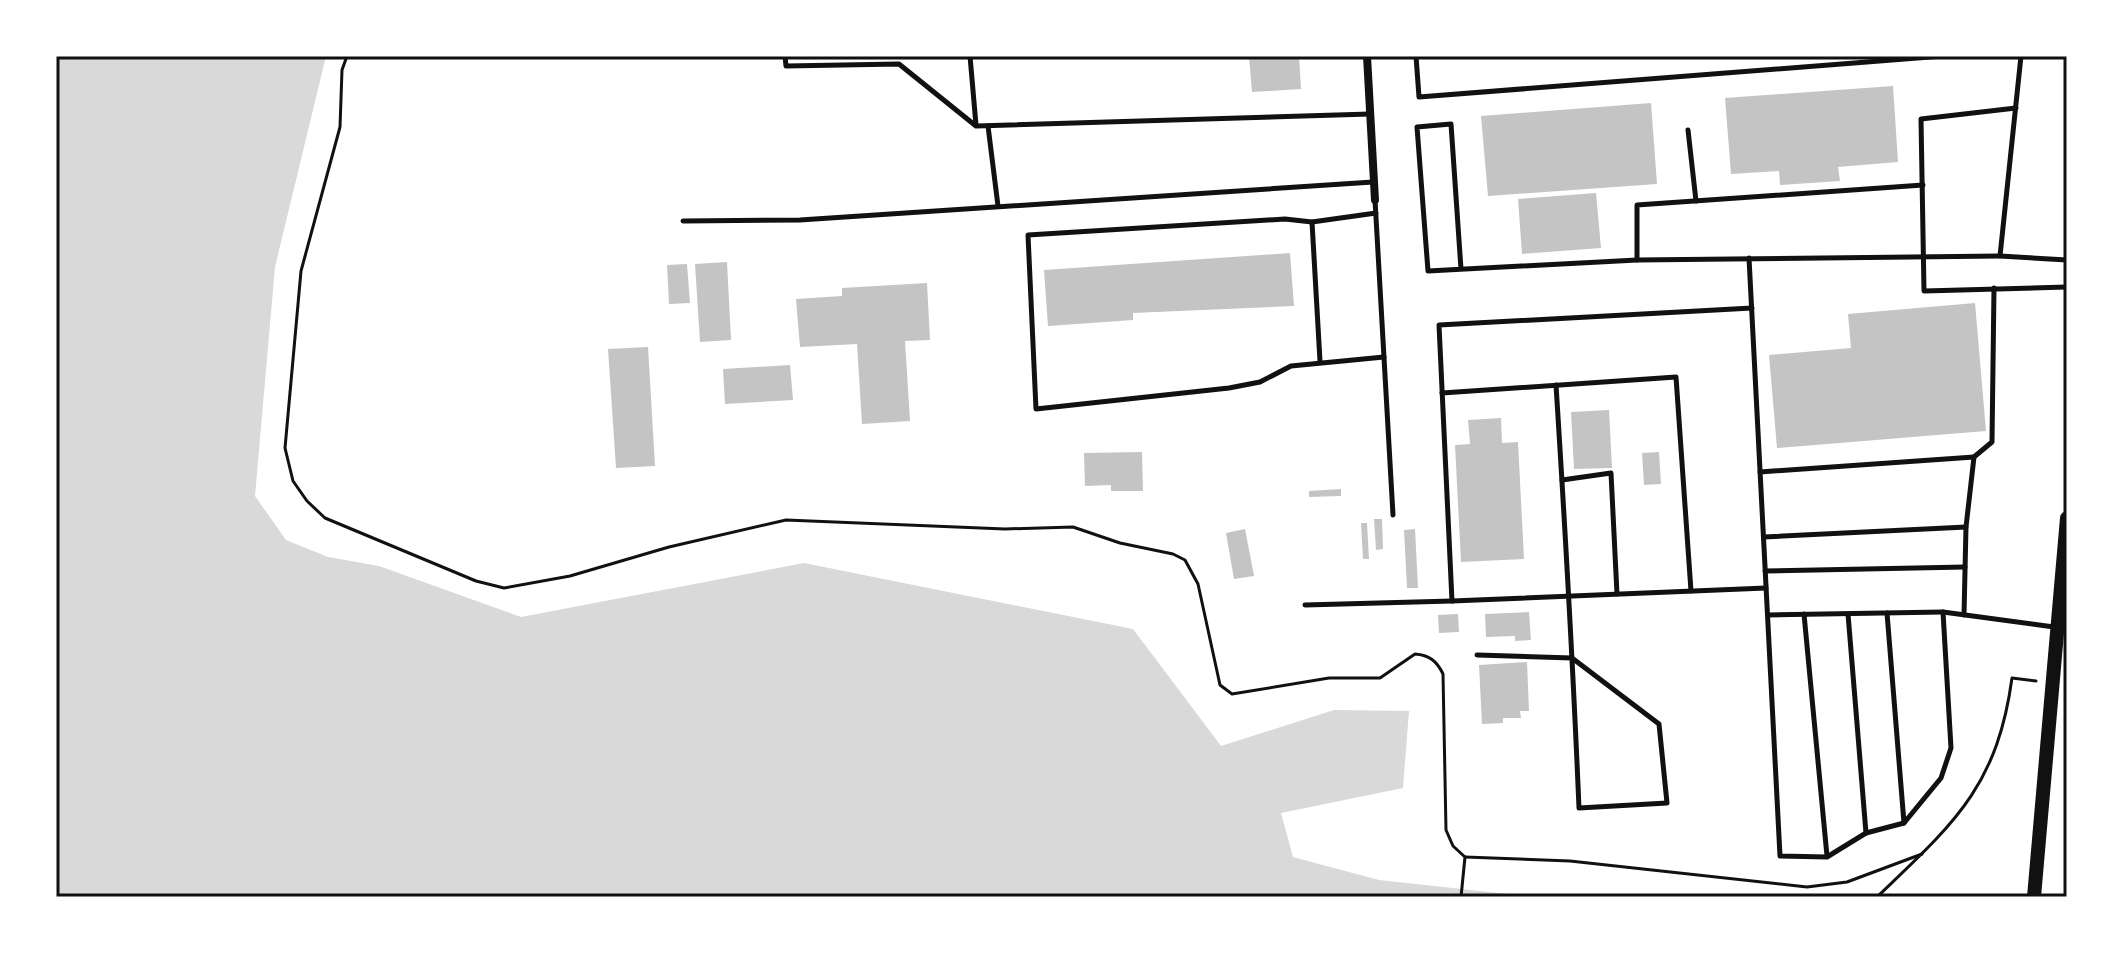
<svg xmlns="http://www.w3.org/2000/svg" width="2123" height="953" viewBox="0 0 2123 953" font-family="'IBM Plex Sans',sans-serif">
<rect width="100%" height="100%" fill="#fff"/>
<polygon fill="#d9d9d9" points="56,56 326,56 275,267 255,496 286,540 328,557 379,566 521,617 804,563 1133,629 1221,746 1334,710 1409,711 1403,788 1281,813 1293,857 1379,880 1536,897 56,897"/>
<g fill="#c4c4c4">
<polygon points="1249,56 1299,56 1301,89 1252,92"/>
<polygon points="1893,86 1898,162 1838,167 1840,181 1780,185 1779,171 1731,174 1725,98"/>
<polygon points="1651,103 1657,184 1488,196 1481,116"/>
<polygon points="1596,193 1601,248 1522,254 1518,199"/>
<polygon points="1290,253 1294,306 1133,313 1133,320 1048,326 1044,270"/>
<polygon points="727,262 731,340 700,342 695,264"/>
<polygon points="687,264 690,303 669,304 667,265"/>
<polygon points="927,283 930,340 905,341 910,421 862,424 857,344 800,347 796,299 842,296 842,288"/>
<polygon points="1975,303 1986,431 1777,448 1769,355 1851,348 1848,314"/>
<polygon points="648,347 655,466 616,468 608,349"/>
<polygon points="790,365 793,400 725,404 723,369"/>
<polygon points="1609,410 1612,468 1574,469 1571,412"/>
<polygon points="1501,418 1502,443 1518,442 1524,559 1461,562 1455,445 1470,444 1468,420"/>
<polygon points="1142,452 1143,491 1111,491 1111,485 1085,486 1084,453"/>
<polygon points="1659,452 1661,484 1644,485 1642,453"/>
<polygon points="1341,489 1341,496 1309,497 1309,491"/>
<polygon points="1374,519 1382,519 1383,549 1376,550"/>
<polygon points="1361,523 1367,523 1369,559 1363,559"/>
<polygon points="1245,529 1254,576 1234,579 1226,533"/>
<polygon points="1415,529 1418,588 1407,588 1404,530"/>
<polygon points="1529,612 1531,640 1515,641 1515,636 1486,637 1485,614"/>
<polygon points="1458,614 1459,632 1439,633 1438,615"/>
<polygon points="1527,662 1529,711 1520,711 1521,718 1503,718 1503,723 1482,724 1479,665"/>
</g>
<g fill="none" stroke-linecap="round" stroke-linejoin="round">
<g stroke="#111" stroke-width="3">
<path d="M347,56L342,70L340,127L301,271L285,448L293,481L307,501L325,518L476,581L504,588L570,576L669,547L786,520L1005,529L1073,527L1120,543L1173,554L1185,560L1198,584L1220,685L1232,694L1329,678H1380L1415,654C1429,655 1437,661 1443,674L1446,830L1453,846L1465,857L1461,897"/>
<polyline points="1465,857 1570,861 1807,887 1847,882 1922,854"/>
<path d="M1877,897C1953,824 1997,788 2012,678L2036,681"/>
</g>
<g stroke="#111" stroke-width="5">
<polyline points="785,56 786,66 899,64 976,126 1370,114"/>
<polyline points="970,56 976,125"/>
<polyline points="1416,56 1419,97 1943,56"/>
<polyline points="2021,56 2000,256 2067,260"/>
<polyline points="2016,108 1921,119 1924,291 2067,287"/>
<polyline points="988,126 998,206"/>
<polyline points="1688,130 1696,201"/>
<polyline points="1375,200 1393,515"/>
<polyline points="1376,213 1312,222 1285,219 1028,235 1036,409 1229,388 1260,382 1291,366 1384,357"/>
<polyline points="683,221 800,220 1373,182"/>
<polyline points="1312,222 1320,361"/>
<polyline points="1749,258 1780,856 1827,857 1866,833 1904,823 1941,778 1951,748 1943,612 2054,627"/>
<polyline points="1637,260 1637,205 1923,185"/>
<polyline points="1461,269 1451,124 1417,127 1428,271 1637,260 2000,256"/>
<polyline points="1752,308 1439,325 1452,601 1766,588"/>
<polyline points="1442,393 1676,377 1691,591"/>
<polyline points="1974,457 1992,442 1994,288"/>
<polyline points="1760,472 1974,457 1966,527"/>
<polyline points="1562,480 1611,473 1617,594"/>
<polyline points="1764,537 1966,527 1964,615"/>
<polyline points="1765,571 1965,567"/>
<polyline points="1305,605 1452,601"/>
<polyline points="1887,613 1904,823"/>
<polyline points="1804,614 1827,856"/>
<polyline points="1848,614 1866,833"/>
<polyline points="1768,615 1943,612"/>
<path d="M1477,655L1572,658L1659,724L1667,803L1579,808C1573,666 1565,526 1556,385"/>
</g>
<polyline stroke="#111" stroke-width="8" points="1367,56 1375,200"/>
<polyline stroke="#111" stroke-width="14" points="2034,897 2067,518"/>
</g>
<rect width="2123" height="953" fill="none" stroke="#ffffff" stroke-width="116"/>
<rect x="58" y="58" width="2007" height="837" fill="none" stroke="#111" stroke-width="3"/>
</svg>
